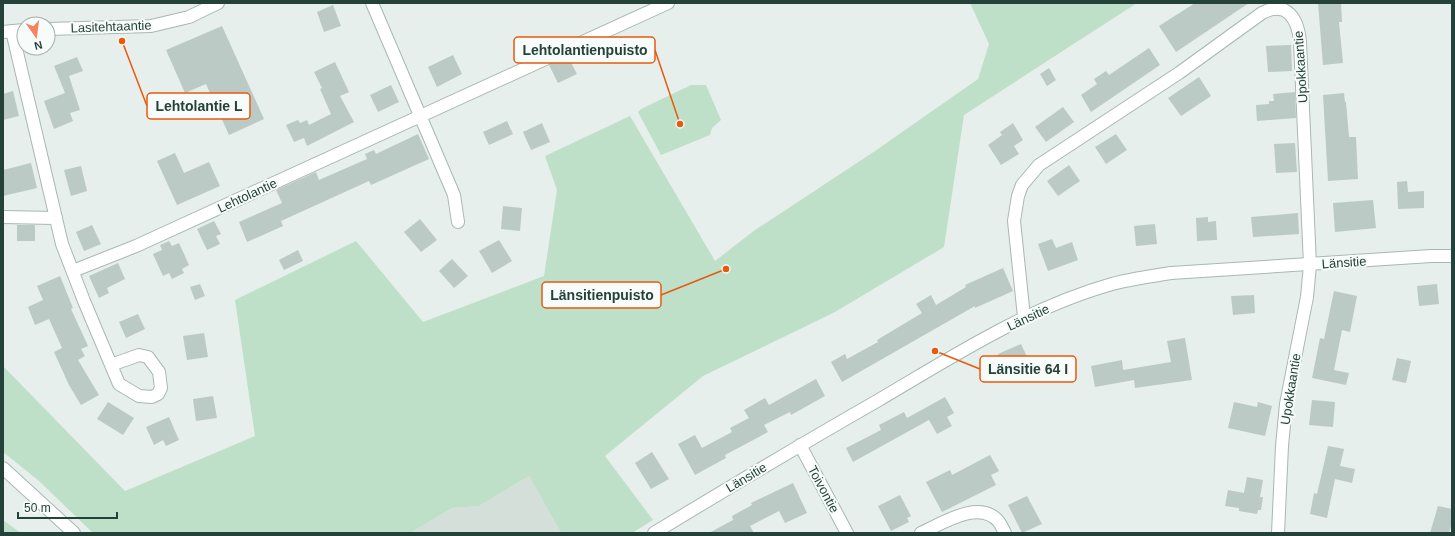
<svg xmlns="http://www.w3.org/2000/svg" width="1455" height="536" viewBox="0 0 1455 536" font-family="Arial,sans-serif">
<rect width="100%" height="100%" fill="#e6efeb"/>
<polygon fill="#d4dfda" points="529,476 561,533 410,533 452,508 479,506"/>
<g fill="#bfe0c8">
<polygon points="970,3 1137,3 964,115 944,247 835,312 703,376 605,456 653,520 632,533 561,533 529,476 479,506 452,508 410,533 93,533 39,481 3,452 3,366 125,491 255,436 235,300 356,241 423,322 544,276 557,190 545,156 630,116 715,261 755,230 875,151 978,79 989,44"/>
<polygon points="691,85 706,85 721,120 712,128 710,135 661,155 638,112 641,109"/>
<polygon points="3,520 21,533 3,533"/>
</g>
<g fill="#bbcac4">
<polygon points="1195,3 1249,3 1176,52 1159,26"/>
<polygon points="1318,3 1341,3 1342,22 1339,22 1343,63 1323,65"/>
<polygon points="333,5 341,26 324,32 317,12"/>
<polygon points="222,26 264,119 229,135 206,84 185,93 166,50"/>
<polygon points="1291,45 1292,71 1268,72 1266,46"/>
<polygon points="1149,48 1160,65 1091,112 1081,95 1097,84 1094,79 1106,71 1109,75"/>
<polygon points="453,55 462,74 437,87 428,67"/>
<polygon points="77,57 83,71 69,76 80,110 70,113 73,121 54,129 44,101 65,93 54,66"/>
<polygon points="568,57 577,74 558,83 549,65"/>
<polygon points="335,62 349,92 340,96 354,122 307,146 304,138 294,142 286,125 298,120 300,123 307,120 309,125 331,114 320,89 322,88 314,72"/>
<polygon points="1049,68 1056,80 1047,86 1040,74"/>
<polygon points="1199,77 1211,96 1181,116 1168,98"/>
<polygon points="391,85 399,102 378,112 370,95"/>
<polygon points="13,91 19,116 3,120 3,94"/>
<polygon points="1295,92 1296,118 1257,121 1256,105 1269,104 1269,101 1274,101 1273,94"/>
<polygon points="1344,93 1345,102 1346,102 1349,137 1356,137 1358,179 1328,181 1323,95"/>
<polygon points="1063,107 1074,122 1046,142 1035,127"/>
<polygon points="507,121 513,134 489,145 483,132"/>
<polygon points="542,123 550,142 531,150 523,132"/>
<polygon points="1013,123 1023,140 1014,146 1019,154 1001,165 988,145 1002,135 1000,132"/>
<polygon points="418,134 429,159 371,185 369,181 281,221 283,226 247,242 239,222 282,203 276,190 316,172 319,180 367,159 365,154 374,150 376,154"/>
<polygon points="1116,134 1127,150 1106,164 1095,147"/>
<polygon points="1295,143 1297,172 1276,173 1274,144"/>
<polygon points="175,153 184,173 209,162 220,186 177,205 157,161"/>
<polygon points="31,163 37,188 3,196 3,170"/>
<polygon points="1069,165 1080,181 1058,196 1047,181"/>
<polygon points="81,166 87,191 71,196 64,170"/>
<polygon points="1407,181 1408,192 1424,191 1424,208 1398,209 1397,182"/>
<polygon points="1373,200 1376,228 1335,232 1333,203"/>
<polygon points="503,206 522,208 520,231 501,229"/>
<polygon points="1298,213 1299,234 1253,237 1251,217"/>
<polygon points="1208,217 1208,222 1216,221 1217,240 1197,241 1196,218"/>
<polygon points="420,219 437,240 421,252 404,232"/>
<polygon points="214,221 221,234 216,236 220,244 207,250 197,229"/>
<polygon points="1155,224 1157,244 1136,246 1134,226"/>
<rect x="17" y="225" width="18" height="16"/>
<polygon points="92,225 101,244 84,251 76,232"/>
<polygon points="1052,239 1056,248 1072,242 1078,260 1048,271 1038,244"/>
<polygon points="499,240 512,261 492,273 479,251"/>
<polygon points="169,241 172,246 179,243 189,265 182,269 184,273 172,279 169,273 163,276 153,254 162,250 160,245"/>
<polygon points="298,250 303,261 284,270 279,260"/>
<polygon points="452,259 468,276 454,288 439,271"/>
<polygon points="118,263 125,279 107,288 109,293 99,298 89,276"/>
<polygon points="1003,268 1013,291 975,308 975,306 842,382 831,362 845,354 847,359 878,342 877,340 922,313 916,304 931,295 936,305 966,287 965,285"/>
<polygon points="60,276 73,308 71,309 88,346 81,349 85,356 78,360 99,395 81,405 69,385 54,352 62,348 49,319 35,325 28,307 43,300 37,286"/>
<polygon points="200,284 205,296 195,300 190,287"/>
<polygon points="1437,284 1439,304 1419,306 1417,286"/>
<polygon points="1334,291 1357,296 1350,332 1342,330 1334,370 1349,373 1346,385 1312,378 1320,338 1324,339"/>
<polygon points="1254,295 1255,313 1233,315 1231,296"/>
<polygon points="138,314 145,329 126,338 119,322"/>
<polygon points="204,333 208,357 187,360 183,336"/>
<polygon points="1185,338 1192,380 1135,388 1134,380 1095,387 1091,366 1122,360 1123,370 1171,362 1167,341"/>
<polygon points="1021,344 1030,363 1007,374 998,354"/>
<polygon points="1397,358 1411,361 1406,383 1392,380"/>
<polygon points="816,379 825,396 791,415 790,412 764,425 768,432 725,455 726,458 695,475 678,444 695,435 702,448 732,432 730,428 749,418 744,410 765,398 769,405"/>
<polygon points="213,396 217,418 196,421 193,399"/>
<polygon points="945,397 954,413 947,417 952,426 937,434 929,420 853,462 846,448 881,430 879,425 904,412 907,418"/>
<polygon points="1312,400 1335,402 1333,427 1309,425"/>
<polygon points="108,402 134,418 123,435 97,419"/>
<polygon points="1234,402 1257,407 1258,402 1272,406 1265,436 1228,428"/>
<polygon points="169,417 179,440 166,446 163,440 154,445 146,427"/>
<polygon points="1328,446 1344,449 1340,466 1355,469 1352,483 1335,479 1327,518 1310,514 1314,493 1317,494"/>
<polygon points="652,452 669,479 651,489 635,463"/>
<polygon points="990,455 999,471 991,475 996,485 942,512 926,482 950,470 952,475"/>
<polygon points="1247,477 1263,480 1260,497 1263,497 1261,510 1258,510 1257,514 1239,511 1239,508 1225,506 1228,490 1244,493"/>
<polygon points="793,483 807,513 785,523 779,511 750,526 754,533 709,533 733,520 732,516 752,505 751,503"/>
<polygon points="900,495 911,516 907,518 909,522 891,531 878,506"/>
<polygon points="1027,496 1042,524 1022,533 1008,505"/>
<polygon points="1438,506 1452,509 1452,523 1449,533 1430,533"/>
</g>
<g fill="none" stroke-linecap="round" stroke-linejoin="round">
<g stroke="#a8b8b2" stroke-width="14">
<g id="minor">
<polyline points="372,3 454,195 458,222"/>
<polyline points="12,31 62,244 84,301 119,384 139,396 152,397 158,394 161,388 159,372 148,357 139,355 111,365"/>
<polyline points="3,217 56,218"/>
<polyline points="73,271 136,246 668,3"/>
<path d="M1024,317L1014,221L1018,196L1022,185L1039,165L1179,73L1262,13C1287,0 1298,19 1300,42L1310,265L1307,297L1286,404L1282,446L1278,533"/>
<polyline points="800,445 847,533"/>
<path d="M654,533C728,488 802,444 877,401C952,357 1027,308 1112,284C1131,279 1151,276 1171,273L1431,256H1452"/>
<path d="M921,533C941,524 980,498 999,522C1001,525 1003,529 1005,533"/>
</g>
</g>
<g stroke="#a8b8b2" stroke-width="14">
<g id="tertiary">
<polyline points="48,29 151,26 189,17 218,3"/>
<polyline points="3,32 24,30"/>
<polyline points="3,468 74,533"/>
</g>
</g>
<use href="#minor" stroke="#fff" stroke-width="12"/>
<use href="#tertiary" stroke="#fff" stroke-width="12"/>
</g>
<g text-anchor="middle" stroke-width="4" stroke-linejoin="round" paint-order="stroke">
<g font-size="13" fill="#24423a" stroke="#f7fbf9">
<text transform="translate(111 26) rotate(-2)" y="5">Lasitehtaantie</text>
<text transform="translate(1300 67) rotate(-94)" y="5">Upokkaantie</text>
<text transform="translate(247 195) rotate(-25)" y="5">Lehtolantie</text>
<text transform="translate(1344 262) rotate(-4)" y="5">Länsitie</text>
<text transform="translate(1028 317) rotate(-25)" y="5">Länsitie</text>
<text transform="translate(1290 389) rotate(-81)" y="5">Upokkaantie</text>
<text transform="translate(746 477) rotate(-31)" y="5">Länsitie</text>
<text transform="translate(824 489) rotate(62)" y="5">Toivontie</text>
</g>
</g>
<path fill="none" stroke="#e8590c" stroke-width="1.5" d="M680 124L655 50M122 41L147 106M726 269L661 295M935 351L980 369"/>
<g fill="#e8590c" stroke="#f7fbf9" stroke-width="1.5">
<circle cx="680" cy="124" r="4"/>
<circle cx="122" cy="41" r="4"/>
<circle cx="726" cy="269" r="4"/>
<circle cx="935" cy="351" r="4"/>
</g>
<g fill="#f7fbf9" stroke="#e8590c" stroke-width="1.5">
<rect x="514" y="37" width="141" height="26" rx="4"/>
<rect x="147" y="93" width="103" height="26" rx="4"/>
<rect x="542" y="282" width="119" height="26" rx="4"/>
<rect x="980" y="356" width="96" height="26" rx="4"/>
</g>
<g font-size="14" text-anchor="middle" font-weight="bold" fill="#24423a">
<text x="585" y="55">Lehtolantienpuisto</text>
<text x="199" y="111">Lehtolantie L</text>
<text x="602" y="300">Länsitienpuisto</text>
<text x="1028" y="374">Länsitie 64 I</text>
</g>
<rect width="1455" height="536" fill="none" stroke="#24423a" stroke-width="8"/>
<g transform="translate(36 36) rotate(166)"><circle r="19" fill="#f7fbf9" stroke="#a3b1ad"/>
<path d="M0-3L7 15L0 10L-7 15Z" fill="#f4845f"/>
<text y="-6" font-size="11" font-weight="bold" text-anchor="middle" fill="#24423a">N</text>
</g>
<path d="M18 512v6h99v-6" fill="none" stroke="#24423a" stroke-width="2"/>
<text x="24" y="512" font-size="12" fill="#24423a" stroke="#f7fbf9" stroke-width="3" paint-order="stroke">50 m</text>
</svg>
